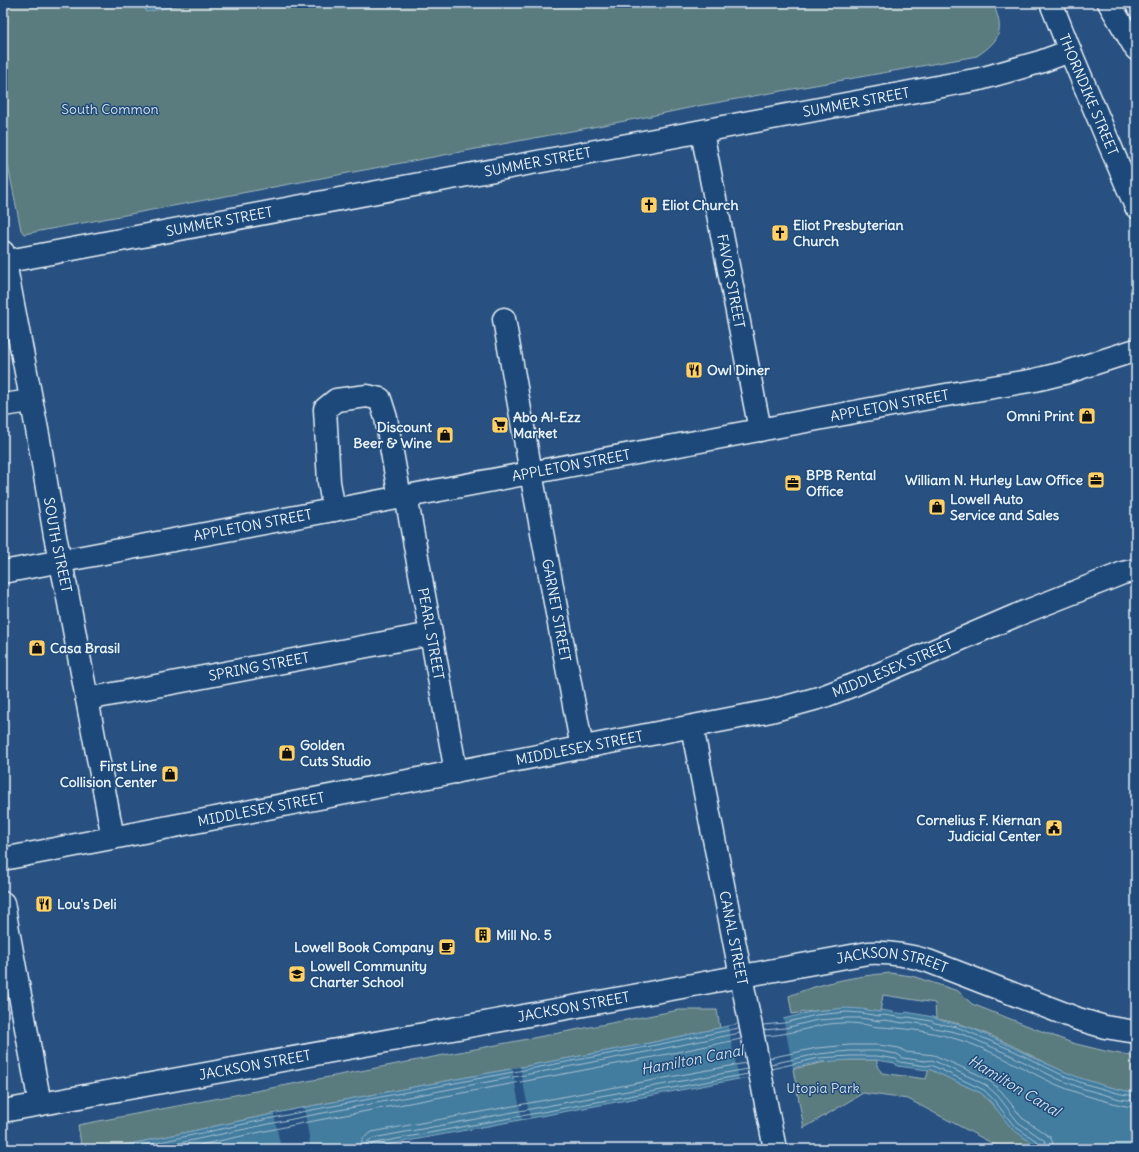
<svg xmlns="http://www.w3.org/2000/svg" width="1139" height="1152" viewBox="0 0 1139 1152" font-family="Delius,sans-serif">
<rect width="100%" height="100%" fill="#285181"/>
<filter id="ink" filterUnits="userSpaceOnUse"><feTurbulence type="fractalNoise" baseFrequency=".025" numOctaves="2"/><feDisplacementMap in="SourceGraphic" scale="8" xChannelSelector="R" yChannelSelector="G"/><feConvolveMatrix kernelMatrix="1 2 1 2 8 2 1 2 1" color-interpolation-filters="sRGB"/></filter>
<g filter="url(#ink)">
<g fill="#5a7b7f" stroke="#a1b6bc">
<path d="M3,3H993C1004,30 1002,39 977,56L698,106L646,117L24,234L21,230L3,141Z"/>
<path d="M890,973L912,976L958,991L972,1004L1072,1043L1105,1051L1136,1057V1093C1110,1088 1084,1081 1060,1070C1020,1051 980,1025 936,1019L935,1003L883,995L880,1012C851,1007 821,1009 792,1014L789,996C820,983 856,976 890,973Z"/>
<polygon points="679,1010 717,1010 720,1028 645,1044 301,1108 107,1149 66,1149 81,1145 78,1125"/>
<polygon points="835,1060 877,1060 877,1066 882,1073 926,1079 929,1069 934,1071 981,1093 1022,1136 1041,1149 1003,1149 908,1099 863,1093 804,1128 793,1069"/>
</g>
<g fill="#437b9e" stroke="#85aac2">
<polygon points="144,3 181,3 181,5 146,12"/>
<path d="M846,1008L862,1009L880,1012L881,1010L904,1014L906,1012L933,1017C938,1021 962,1025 971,1028C1002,1041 1032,1058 1063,1071C1086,1081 1111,1088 1136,1093V1149H1041L1012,1129L991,1102L981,1093L929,1069L928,1070L897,1066L895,1063L877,1060H850L820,1062L739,1079L365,1149H107L301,1108L645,1044L728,1026L750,1022L783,1019L815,1011Z"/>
</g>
<g fill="#285181">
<polygon points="783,1017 793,1069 739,1079 728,1026"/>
<polygon points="520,1067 530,1118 522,1119 512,1068"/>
<polygon points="304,1108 311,1149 281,1149 274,1114"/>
</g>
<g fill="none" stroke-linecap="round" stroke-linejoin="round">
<g stroke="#a6c2d4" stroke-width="1">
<polyline points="763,1025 784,1023 816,1015 847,1012 861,1013 879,1016 883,1015 904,1018 908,1017 931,1021 935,1023 957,1027 969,1032 1012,1050 1060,1074 1082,1083 1121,1094 1136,1096"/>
<polyline points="764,1030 785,1028 817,1020 847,1018 861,1018 879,1021 884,1020 904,1023 909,1022 929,1025 934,1028 955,1032 967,1036 1010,1055 1058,1079 1081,1088 1120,1099 1136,1101"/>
<path d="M765,1036C784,1035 801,1030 818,1026C831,1023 848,1022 861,1024C867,1024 873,1027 879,1027C904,1028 928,1031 953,1038C989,1048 1021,1068 1055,1084C1071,1091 1089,1097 1106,1101C1116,1104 1126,1107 1136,1107"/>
<polyline points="769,1058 817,1048 850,1045 879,1045 899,1048 906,1052 934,1055 977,1074 991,1082 1002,1092 1022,1118 1050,1137 1053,1143 1054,1149"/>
<polyline points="771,1064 818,1054 850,1051 878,1051 897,1054 903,1058 925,1061 932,1060 974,1079 987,1086 998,1096 1018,1122 1045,1141 1048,1149"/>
<polyline points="771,1069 819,1058 850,1056 877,1056 896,1059 900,1062 926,1066 931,1065 984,1090 994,1100 1014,1126 1041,1144 1043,1149"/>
<polyline points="127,1149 301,1112 646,1047 739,1028"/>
<polyline points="151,1149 302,1117 646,1052 740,1033"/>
<polyline points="181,1149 303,1123 648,1058 741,1039"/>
<polyline points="359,1149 363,1138 372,1132 746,1063"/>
<polyline points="365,1149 367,1142 373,1138 747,1069"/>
<polyline points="371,1149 371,1145 375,1143 748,1074"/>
</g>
<g stroke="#e8f1f8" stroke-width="25">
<g id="minor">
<path id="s1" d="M702,132L760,430"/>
<path id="s2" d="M3,252L39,440L55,536L66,587L113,838"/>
<path id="s3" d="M3,262L980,79L1040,62L1070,51"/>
<path id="s4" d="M504,319L531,473L582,748"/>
<polyline points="3,405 31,401"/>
<path id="s5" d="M406,496L456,772"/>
<polyline points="334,510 329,482 325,409 336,400 367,396 380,399 386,418 400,498"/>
<path id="s6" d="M87,699L431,634"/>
<path id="s7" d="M692,727L775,1149"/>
<polyline points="3,903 40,1104"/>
<path id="s8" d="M3,1111L868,953C889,952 908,955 928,961L1078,1019L1105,1027L1136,1032"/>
</g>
</g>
<g stroke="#e8f1f8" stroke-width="25">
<g id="major">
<path id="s9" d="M1051,3L1070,51L1136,207"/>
<polyline points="1109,3 1136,49"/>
<path id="s10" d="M3,572L940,396L1035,380L1064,373L1136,350"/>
<path id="s11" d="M3,859L771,711L822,697L856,684L1017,615L1123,573L1136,570"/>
</g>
</g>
<use href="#minor" stroke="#1f4a7a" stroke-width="22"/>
<use href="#major" stroke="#1f4a7a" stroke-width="22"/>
</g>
</g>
<defs>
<g id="church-square" transform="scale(0.9)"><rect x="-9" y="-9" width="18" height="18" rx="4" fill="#ffd166" stroke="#1f4a7a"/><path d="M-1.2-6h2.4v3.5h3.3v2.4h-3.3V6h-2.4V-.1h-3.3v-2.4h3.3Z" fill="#111"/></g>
<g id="restaurant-square" transform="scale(0.9)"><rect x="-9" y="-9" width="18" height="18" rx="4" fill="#ffd166" stroke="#1f4a7a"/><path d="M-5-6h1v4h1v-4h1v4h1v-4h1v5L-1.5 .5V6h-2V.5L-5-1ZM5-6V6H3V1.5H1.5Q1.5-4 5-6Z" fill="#111"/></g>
<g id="shop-square" transform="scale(0.9)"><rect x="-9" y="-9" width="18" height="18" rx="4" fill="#ffd166" stroke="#1f4a7a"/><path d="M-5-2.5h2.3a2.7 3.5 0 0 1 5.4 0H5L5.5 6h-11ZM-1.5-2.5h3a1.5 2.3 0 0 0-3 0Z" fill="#111"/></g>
<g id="supermarket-square" transform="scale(0.9)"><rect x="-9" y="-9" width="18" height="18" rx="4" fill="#ffd166" stroke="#1f4a7a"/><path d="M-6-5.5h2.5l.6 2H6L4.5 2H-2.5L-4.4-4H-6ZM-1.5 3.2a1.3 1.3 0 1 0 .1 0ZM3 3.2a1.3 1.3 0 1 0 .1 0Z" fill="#111"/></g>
<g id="office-square" transform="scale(0.9)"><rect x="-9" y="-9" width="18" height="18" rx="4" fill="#ffd166" stroke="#1f4a7a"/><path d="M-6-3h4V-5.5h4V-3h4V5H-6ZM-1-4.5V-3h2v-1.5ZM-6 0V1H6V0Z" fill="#111"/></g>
<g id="civic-square" transform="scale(0.9)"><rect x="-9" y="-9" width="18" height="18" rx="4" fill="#ffd166" stroke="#1f4a7a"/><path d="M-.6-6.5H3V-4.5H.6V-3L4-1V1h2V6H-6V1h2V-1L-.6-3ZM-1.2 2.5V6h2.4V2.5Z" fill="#111"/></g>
<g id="building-square" transform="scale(0.9)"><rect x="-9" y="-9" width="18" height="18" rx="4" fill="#ffd166" stroke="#1f4a7a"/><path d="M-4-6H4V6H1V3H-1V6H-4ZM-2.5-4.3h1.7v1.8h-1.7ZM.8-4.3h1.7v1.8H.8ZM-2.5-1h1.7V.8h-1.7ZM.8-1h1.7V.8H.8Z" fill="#111"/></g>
<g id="cafe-square" transform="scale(0.9)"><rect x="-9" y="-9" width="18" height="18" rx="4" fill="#ffd166" stroke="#1f4a7a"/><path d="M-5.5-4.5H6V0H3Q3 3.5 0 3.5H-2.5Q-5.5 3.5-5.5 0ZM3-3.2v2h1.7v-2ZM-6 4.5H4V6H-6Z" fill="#111"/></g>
<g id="school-square" transform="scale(0.9)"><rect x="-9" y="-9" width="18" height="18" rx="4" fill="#ffd166" stroke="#1f4a7a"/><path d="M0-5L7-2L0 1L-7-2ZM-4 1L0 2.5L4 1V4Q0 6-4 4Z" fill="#111"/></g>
</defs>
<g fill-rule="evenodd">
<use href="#church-square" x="649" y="205"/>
<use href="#church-square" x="780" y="233"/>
<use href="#restaurant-square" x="694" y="370"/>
<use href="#shop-square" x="1087" y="416"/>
<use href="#supermarket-square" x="500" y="425"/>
<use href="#shop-square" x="445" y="435"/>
<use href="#office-square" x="1096" y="480"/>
<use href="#office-square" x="793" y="483"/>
<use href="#shop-square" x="937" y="507"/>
<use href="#shop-square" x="37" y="648"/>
<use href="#shop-square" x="287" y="753"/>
<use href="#shop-square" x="170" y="774"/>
<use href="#civic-square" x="1054" y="828"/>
<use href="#restaurant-square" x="44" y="904"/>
<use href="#building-square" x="483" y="935"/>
<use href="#cafe-square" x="447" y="947"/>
<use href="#school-square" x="297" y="974"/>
</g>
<g text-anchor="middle" stroke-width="3" stroke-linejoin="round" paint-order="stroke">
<g font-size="14" fill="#e8f1f8" stroke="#1f4a7a">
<text dy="5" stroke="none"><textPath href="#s9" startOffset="99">THORNDIKE STREET</textPath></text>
<text dy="5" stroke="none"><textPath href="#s3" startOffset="868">SUMMER STREET</textPath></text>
<text dy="5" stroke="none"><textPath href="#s3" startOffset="544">SUMMER STREET</textPath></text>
<text dy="5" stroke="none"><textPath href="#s3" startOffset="220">SUMMER STREET</textPath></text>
<text dy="5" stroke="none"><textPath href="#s1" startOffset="152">FAVOR STREET</textPath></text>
<text dy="5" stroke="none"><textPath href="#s10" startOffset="902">APPLETON STREET</textPath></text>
<text dy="5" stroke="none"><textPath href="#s10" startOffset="578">APPLETON STREET</textPath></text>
<text dy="5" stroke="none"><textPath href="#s10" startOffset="254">APPLETON STREET</textPath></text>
<text dy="5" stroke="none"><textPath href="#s2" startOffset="298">SOUTH STREET</textPath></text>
<text dy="5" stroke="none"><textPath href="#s4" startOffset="296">GARNET STREET</textPath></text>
<text dy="5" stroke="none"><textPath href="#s5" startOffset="140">PEARL STREET</textPath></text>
<text dy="5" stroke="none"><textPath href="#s6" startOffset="175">SPRING STREET</textPath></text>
<text dy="5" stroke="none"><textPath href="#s11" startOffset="911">MIDDLESEX STREET</textPath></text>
<text dy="5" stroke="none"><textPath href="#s11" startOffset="587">MIDDLESEX STREET</textPath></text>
<text dy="5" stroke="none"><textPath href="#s11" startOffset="263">MIDDLESEX STREET</textPath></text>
<text dy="5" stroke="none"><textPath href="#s7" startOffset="215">CANAL STREET</textPath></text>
<text dy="5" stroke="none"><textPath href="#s8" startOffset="904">JACKSON STREET</textPath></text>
<text dy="5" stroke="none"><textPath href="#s8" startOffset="580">JACKSON STREET</textPath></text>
<text dy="5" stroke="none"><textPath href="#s8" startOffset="256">JACKSON STREET</textPath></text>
</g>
<g font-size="14" fill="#d3dfe6" stroke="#1f4a7a">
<text x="110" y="114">South Common</text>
<text x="823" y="1093">Utopia Park</text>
</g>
<g font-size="14" font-weight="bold" fill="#e8f1f8" stroke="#1f4a7a" text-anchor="start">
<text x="662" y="210">Eliot Church</text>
<text x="793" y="230">Eliot Presbyterian<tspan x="793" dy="16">Church</tspan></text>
<text x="707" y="375">Owl Diner</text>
<text x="1074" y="421" text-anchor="end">Omni Print</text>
<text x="513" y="422">Abo Al-Ezz<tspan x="513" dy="16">Market</tspan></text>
<text x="432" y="432" text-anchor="end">Discount<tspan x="432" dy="16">Beer &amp; Wine</tspan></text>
<text x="806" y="480">BPB Rental<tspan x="806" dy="16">Office</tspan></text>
<text x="1083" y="485" text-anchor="end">William N. Hurley Law Office</text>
<text x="950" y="504">Lowell Auto<tspan x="950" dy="16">Service and Sales</tspan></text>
<text x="50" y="653">Casa Brasil</text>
<text x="300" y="750">Golden<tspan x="300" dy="16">Cuts Studio</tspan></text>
<text x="157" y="771" text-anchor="end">First Line<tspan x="157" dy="16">Collision Center</tspan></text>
<text x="1041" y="825" text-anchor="end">Cornelius F. Kiernan<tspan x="1041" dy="16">Judicial Center</tspan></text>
<text x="57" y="909">Lou's Deli</text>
<text x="496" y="940">Mill No. 5</text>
<text x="434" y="952" text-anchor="end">Lowell Book Company</text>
<text x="310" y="971">Lowell Community<tspan x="310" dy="16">Charter School</tspan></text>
</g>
<g font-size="15" font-style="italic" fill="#cfdfea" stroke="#1f4a7a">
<text transform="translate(692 1060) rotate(-11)" y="5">Hamilton Canal</text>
<text transform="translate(1014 1086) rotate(31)" y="5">Hamilton Canal</text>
</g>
</g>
<rect width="1139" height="1152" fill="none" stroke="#1f4a7a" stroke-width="16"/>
<rect x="8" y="8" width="1123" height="1136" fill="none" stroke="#e8f1f8" stroke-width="1.5" filter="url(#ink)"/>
</svg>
